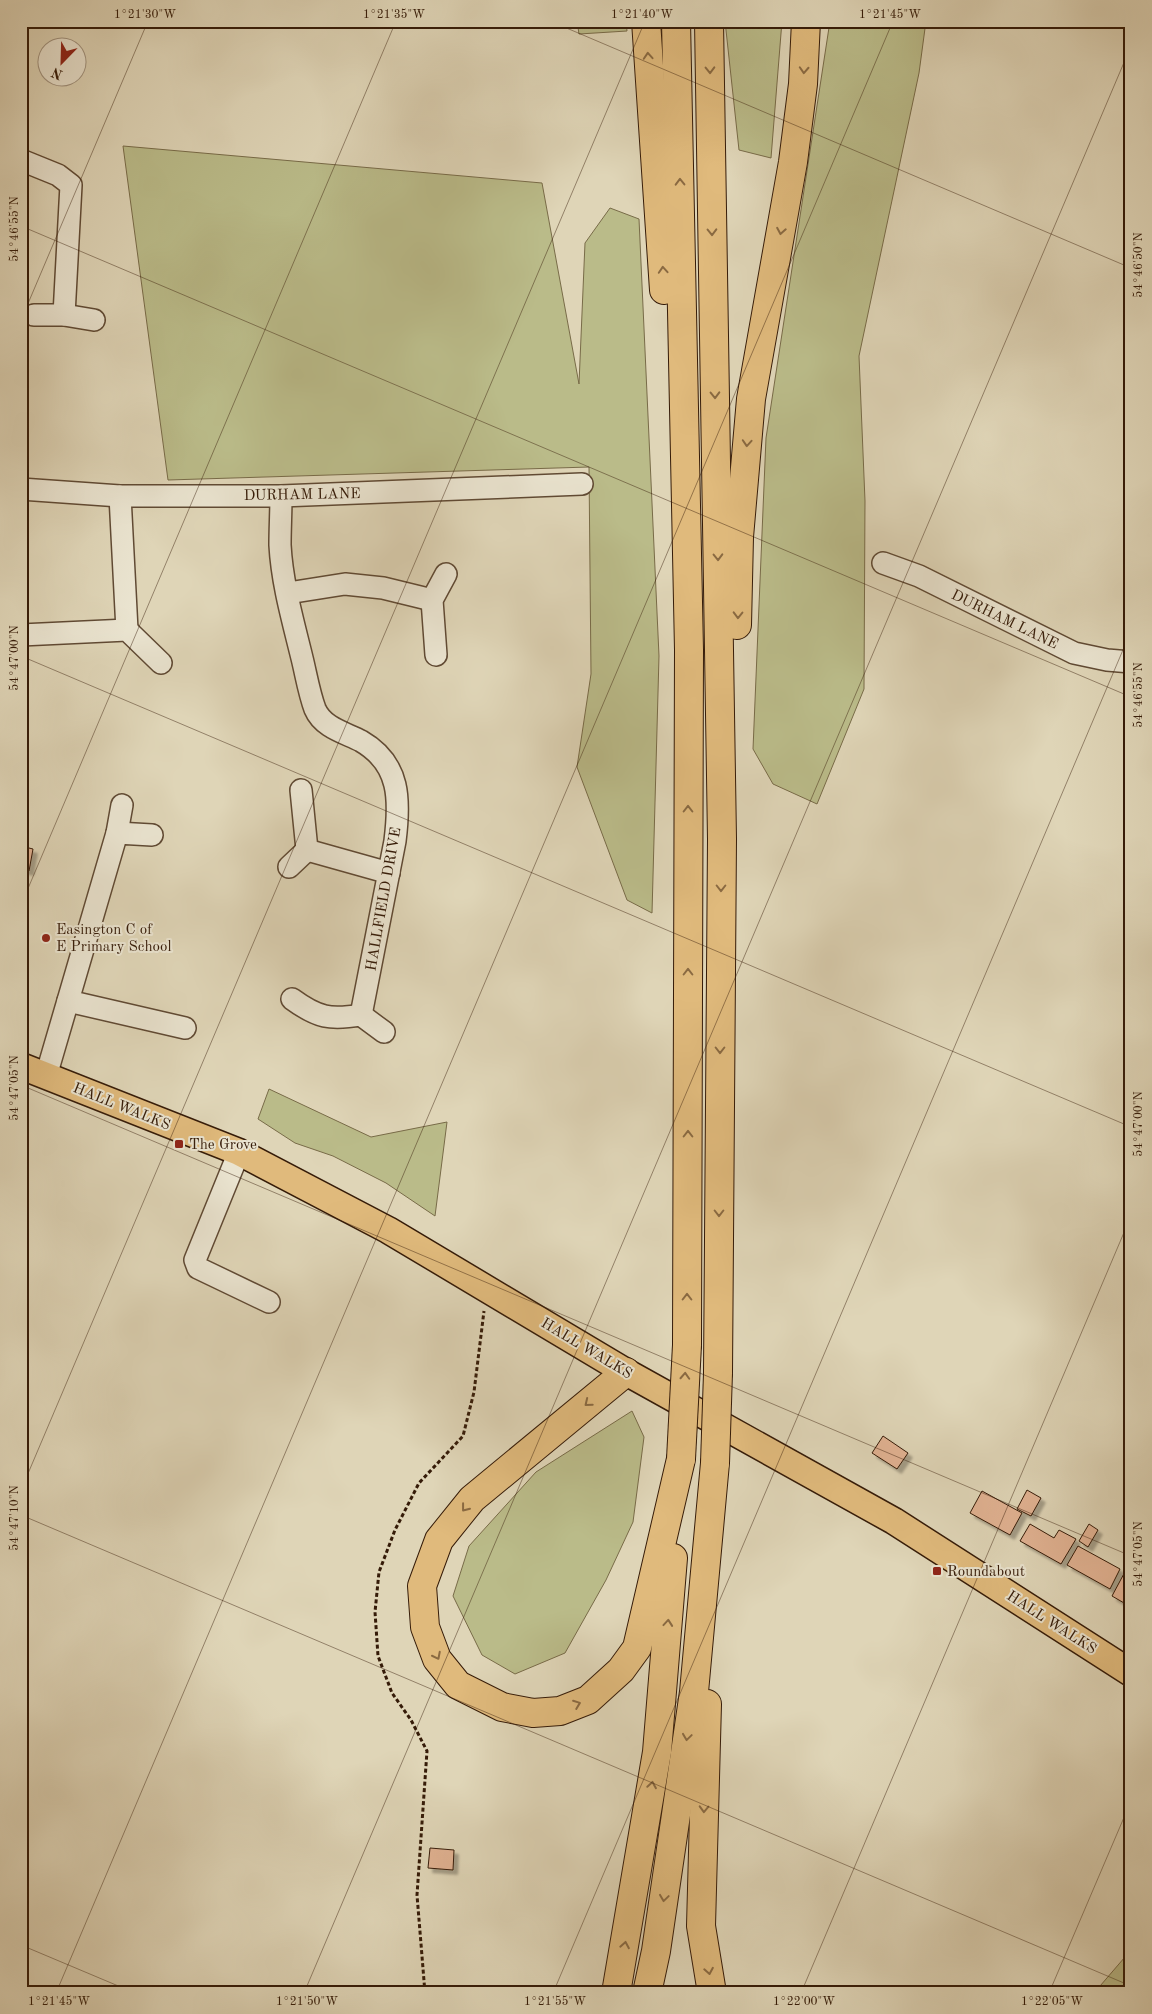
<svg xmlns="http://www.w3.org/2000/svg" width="1152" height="2014" viewBox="0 0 1152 2014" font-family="'Old Standard TT',serif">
<defs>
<filter id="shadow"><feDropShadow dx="4.5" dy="4.5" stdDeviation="1" flood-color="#0004"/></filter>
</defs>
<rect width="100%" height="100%" fill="#dfd5b7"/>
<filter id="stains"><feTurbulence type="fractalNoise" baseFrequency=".004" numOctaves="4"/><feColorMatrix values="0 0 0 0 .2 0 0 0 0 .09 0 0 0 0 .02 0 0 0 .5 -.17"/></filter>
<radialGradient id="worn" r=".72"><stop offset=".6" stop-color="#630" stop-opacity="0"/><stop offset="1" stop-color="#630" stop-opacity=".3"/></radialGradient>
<g fill="#babb89" stroke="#786b48">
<polygon points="577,21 626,21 627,31 579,34"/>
<polygon points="725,21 782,21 771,158 739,150"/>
<polygon points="830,21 926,21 919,73 859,356 865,501 864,689 817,804 773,784 753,749 766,438"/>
<polygon points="123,146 542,183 579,384 585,243 610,208 639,219 659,656 652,913 627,900 577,767 591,674 589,467 168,480"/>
<polygon points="269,1089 371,1137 447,1122 435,1216 386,1183 333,1156 295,1143 258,1119"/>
<polygon points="632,1411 644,1437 633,1522 606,1580 565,1653 515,1674 482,1655 453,1596 469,1546 536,1472"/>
<polygon points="1131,1950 1131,1993 1094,1993"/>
</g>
<g fill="#e1b292" stroke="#351b08" filter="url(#shadow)">
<polygon points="21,846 33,849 29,871 21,869"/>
<polygon points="883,1436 908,1453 897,1469 872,1453"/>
<polygon points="1027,1490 1041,1498 1031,1516 1017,1509"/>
<polygon points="982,1491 1022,1513 1010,1535 970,1513"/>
<polygon points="1030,1524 1054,1538 1059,1530 1076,1539 1061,1564 1020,1541"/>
<polygon points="1089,1524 1098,1530 1088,1547 1079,1541"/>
<polygon points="1078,1546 1120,1569 1110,1589 1067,1565"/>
<polygon points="1127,1568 1131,1570 1131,1607 1112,1596"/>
<polygon points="430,1848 454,1850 453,1870 428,1868"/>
</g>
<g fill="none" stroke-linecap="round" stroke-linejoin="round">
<g stroke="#604a34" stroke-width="24">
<g id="minor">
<polyline points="21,160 58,175 71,185 64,315"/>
<polyline points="34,315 64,315 94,320"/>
<polyline points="21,489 120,496 281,496 582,484"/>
<polyline points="120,496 127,630"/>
<path d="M281,496C281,512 280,529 280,545C282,583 293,621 302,658C306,674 309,693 315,709C323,728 346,733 361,741C401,764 400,801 395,841L361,1015"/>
<polyline points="883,563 919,576 1074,653 1107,660 1131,662"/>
<polyline points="288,593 345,584 383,588 432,600"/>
<polyline points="21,635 127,630 161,663"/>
<polyline points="436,655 432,600 446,574"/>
<polyline points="117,833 122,805"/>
<polyline points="307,850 389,873"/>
<polyline points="289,867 307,850 301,790"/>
<path d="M292,999C318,1018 330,1020 361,1015L384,1032"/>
<polyline points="68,1001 185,1028"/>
<polyline points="46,1076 117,833 152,835"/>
<polyline points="239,1152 195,1260 198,1268 269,1302"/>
</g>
</g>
<g stroke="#351b08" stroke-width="29">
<polyline id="major" points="21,1066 239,1152 388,1230 626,1372 894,1521 1131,1673"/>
</g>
<g stroke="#351b08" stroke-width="30">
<g id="highway">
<polyline points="646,21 664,290"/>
<polyline points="676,21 689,650 687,1345"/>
<polyline points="709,21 722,839 718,1373"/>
<polyline points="737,625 739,537 751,399 793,162 803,84 806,21"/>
<polyline points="626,1372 472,1499 439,1540 422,1586 425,1627 437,1659 458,1685 502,1707 533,1713 560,1711 588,1700 621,1670 637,1648 681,1459"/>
<polyline points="707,1704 701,1926 712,1993"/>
<polyline points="616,1993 657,1752 673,1558"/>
<polyline points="647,1993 656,1951 694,1692 715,1463"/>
</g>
</g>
<polyline stroke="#351b08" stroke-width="3" stroke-dasharray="4 2.5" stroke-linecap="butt" points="425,1993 417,1895 427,1751 411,1720 392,1693 378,1656 375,1612 379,1572 395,1530 419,1483 463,1436 474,1392 484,1311"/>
<use href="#minor" stroke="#eae4d0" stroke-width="21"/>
<use href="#major" stroke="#e0ba7c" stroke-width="26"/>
<use href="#highway" stroke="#e0ba7c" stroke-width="28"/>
<g stroke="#351b08" stroke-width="30" stroke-linecap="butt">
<g id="highway-bridge">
<polyline points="681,1459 687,1345"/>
<polyline points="715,1463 718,1373"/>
</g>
</g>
<use href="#highway-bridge" stroke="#e0ba7c" stroke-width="28"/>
</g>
<defs><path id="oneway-chevron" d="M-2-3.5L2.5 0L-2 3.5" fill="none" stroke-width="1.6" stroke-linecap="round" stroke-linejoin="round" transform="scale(1.25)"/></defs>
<g stroke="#8a6a42">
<use href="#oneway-chevron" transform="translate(648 56) rotate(-94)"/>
<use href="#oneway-chevron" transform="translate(710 70) rotate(89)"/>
<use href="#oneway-chevron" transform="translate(804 70) rotate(93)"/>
<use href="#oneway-chevron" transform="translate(680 182) rotate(-91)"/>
<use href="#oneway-chevron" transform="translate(781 231) rotate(100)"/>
<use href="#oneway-chevron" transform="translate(712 232) rotate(89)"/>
<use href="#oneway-chevron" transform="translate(663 270) rotate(-94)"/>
<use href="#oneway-chevron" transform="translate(715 395) rotate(89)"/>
<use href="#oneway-chevron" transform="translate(747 443) rotate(94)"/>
<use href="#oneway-chevron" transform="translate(718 557) rotate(89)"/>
<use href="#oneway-chevron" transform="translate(738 615) rotate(91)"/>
<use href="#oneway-chevron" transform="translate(688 809) rotate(-90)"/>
<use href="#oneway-chevron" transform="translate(721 888) rotate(90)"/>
<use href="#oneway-chevron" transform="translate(688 972) rotate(-90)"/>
<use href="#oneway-chevron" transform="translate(720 1050) rotate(90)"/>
<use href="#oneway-chevron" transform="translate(688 1134) rotate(-90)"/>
<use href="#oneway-chevron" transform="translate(719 1213) rotate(90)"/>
<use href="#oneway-chevron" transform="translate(687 1297) rotate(-90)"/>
<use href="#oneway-chevron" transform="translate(685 1376) rotate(-87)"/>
<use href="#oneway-chevron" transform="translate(588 1403) rotate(141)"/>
<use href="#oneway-chevron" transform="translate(465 1508) rotate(128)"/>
<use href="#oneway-chevron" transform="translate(668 1623) rotate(-85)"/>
<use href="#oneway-chevron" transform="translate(437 1656) rotate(63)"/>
<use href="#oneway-chevron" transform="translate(577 1704) rotate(-21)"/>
<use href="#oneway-chevron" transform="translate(687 1737) rotate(98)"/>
<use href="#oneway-chevron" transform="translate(652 1785) rotate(-81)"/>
<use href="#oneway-chevron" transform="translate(704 1809) rotate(92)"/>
<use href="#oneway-chevron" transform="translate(664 1898) rotate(98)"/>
<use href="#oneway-chevron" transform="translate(625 1945) rotate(-80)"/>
<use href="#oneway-chevron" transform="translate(709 1971) rotate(80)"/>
</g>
<path fill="none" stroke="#351b08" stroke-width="1" stroke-opacity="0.45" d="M550,21L1131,268M21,226L1131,697M21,320L148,21M21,656L1131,1127M21,905L396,21M21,1085L1131,1556M21,1490L645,21M21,1515L1131,1986M21,1945L135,1993M56,1993L893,21M304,1993L1131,46M553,1993L1131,631M801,1993L1131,1216M1049,1993L1131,1801"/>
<g fill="#8f2418" stroke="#eae4d0" stroke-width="2">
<circle cx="46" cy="938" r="5"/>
<rect x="174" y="1139" width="10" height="10" rx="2.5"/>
<rect x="932" y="1566" width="10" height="10" rx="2.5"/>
</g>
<g text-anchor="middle" stroke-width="4" stroke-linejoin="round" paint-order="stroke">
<g font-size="15" fill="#351b08" stroke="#eae4d0">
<text transform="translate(302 494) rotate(-1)" y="5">DURHAM LANE</text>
<text transform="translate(1005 619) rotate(26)" y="5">DURHAM LANE</text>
<text transform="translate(383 899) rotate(-80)" y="5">HALLFIELD DRIVE</text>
<text transform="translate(122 1106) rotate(22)" y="5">HALL WALKS</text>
<text transform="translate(587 1348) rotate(31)" y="5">HALL WALKS</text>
<text transform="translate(1052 1622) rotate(33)" y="5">HALL WALKS</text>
</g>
<g font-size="15" fill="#351b08" stroke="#eae4d0" text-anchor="start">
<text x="56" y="934">Easington C of<tspan x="56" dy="17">E Primary School</tspan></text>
<text x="189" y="1149">The Grove</text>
<text x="947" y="1576">Roundabout</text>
</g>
</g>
<rect width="1152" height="2014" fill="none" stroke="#dfd5b7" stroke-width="55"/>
<g transform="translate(62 62) rotate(203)"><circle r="24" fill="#eae4d0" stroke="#a29480"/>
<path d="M0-4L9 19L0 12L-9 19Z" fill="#8f2418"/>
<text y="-8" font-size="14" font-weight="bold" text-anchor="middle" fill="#351b08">N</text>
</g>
<rect x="28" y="28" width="1096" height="1958" fill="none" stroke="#351b08" stroke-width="2"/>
<g font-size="12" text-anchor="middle" fill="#351b08">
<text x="145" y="18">1°21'30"W</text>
<text x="394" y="18">1°21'35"W</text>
<text x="642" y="18">1°21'40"W</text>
<text x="890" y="18">1°21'45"W</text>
<text transform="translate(14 229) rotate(-90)" y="4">54°46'55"N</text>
<text transform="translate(1138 265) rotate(-90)" y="4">54°46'50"N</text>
<text transform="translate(14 658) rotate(-90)" y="4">54°47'00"N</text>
<text transform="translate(1138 695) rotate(-90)" y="4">54°46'55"N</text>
<text transform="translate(14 1088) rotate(-90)" y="4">54°47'05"N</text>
<text transform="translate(1138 1124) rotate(-90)" y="4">54°47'00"N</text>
<text transform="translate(14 1518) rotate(-90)" y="4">54°47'10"N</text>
<text transform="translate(1138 1554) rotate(-90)" y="4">54°47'05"N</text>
<text x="59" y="2005">1°21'45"W</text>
<text x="307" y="2005">1°21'50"W</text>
<text x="555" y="2005">1°21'55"W</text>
<text x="804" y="2005">1°22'00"W</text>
<text x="1052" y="2005">1°22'05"W</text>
</g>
<rect width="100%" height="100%" filter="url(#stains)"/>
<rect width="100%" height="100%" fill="url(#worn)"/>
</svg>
